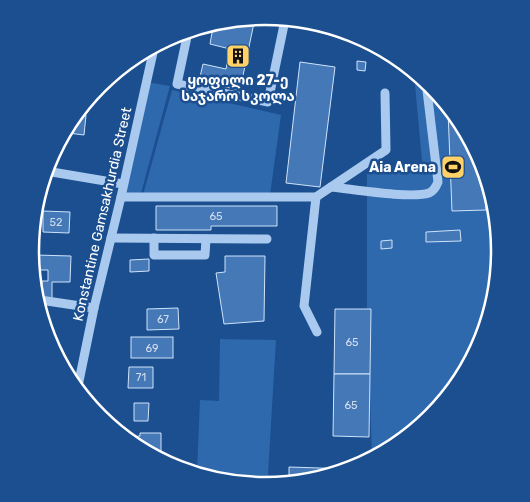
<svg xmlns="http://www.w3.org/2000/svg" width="530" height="502" viewBox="0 0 530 502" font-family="Rubik,'Noto Sans Georgian',sans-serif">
<rect width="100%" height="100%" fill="#1b4f8f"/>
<g fill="#2e69ad">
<polygon points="414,74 431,85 482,161 500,251 482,341 431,417 372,456 367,309 367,174 423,172"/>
<polygon points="146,82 170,86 140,197 121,197"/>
<polygon points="172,90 281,115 270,195 143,195"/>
<polygon points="220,339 276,340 268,474 272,484 265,486 197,472 200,400 219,401"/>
</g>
<g fill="#4478b7" stroke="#cfe3fa">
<polygon points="255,18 240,90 199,81 203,64 226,69 230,49 210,44 213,27"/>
<polygon points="357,61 366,62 365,71 357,70"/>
<polygon points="300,62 335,67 320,187 286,183"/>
<polygon points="117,73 117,78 108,79"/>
<polygon points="448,111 482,161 484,173 486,210 452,211"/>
<polygon points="79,114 86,115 84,135 68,133"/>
<polygon points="156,206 277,206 277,226 211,226 211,230 156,230"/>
<polygon points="43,211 70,212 69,233 43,232"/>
<polygon points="460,230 461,241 426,242 426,232"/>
<polygon points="392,240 392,248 381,249 381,241"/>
<polygon points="35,255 71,256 70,282 52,282 52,300 42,300 42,281 48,281 48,270 35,270"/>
<polygon points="225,256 265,256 264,321 224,324 216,273 225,272"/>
<polygon points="149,259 149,271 130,272 130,260"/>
<polygon points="178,308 179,329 147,330 147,309"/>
<polygon points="335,309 371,309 370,374 334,374"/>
<rect x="131" y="337" width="42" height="21"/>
<polygon points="129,367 153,367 153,388 128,388"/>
<polygon points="334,374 370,374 369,437 333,436"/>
<polygon points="134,403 149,403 148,421 134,421"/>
<polygon points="140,433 161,433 161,454 154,454 129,437 140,436"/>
<polygon points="289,467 351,469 289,481"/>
</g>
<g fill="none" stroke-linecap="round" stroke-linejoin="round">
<g stroke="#a9c9ee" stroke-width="9">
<polyline points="188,32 177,84 268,102 285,20"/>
<polyline points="46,171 123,184"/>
<path d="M331,187C352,189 411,199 429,193C434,191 436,187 438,182L426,82"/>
<polyline points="121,197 316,197 386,150 385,93"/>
<polyline points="316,197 304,306 317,332"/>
<polyline points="111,238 267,239"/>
<polyline points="154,238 154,255 205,255 206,239"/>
<polyline points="40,300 94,308"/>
<polyline points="78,386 94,308 121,197 154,48"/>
</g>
</g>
<defs>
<g id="building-square" transform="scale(1.25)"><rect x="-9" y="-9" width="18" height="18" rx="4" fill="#ffd166" stroke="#1b4f8f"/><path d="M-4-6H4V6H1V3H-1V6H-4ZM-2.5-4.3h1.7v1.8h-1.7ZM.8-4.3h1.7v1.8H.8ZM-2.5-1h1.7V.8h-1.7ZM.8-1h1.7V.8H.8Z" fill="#111"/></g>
<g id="stadium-square" transform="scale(1.25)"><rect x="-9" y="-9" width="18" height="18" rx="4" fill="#ffd166" stroke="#1b4f8f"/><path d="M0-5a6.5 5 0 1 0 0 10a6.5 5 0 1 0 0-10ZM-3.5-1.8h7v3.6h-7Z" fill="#111"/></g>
</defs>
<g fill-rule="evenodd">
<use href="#building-square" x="238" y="56"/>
<use href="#stadium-square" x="453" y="167"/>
</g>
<g text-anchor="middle" stroke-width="5" stroke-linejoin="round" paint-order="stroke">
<g font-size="11" fill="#d0dded">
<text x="216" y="220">65</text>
<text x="56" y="226">52</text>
<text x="163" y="323">67</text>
<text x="352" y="346">65</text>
<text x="152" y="352">69</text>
<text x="141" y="381">71</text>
<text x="351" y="409">65</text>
</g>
<g font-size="14" font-weight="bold" fill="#fff" stroke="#1b4f8f">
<text x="238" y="85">ყოფილი 27-ე<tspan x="238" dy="16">საჯარო სკოლა</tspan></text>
<text x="436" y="172" text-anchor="end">Aia Arena</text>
</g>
<g font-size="14" fill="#fff" stroke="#1b4f8f">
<text transform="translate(102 214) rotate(-77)" y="5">Konstantine Gamsakhurdia Street</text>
</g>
</g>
<path d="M0 0H530V502H0ZM39 251a226 226 0 1 1 452 0a226 226 0 1 1-452 0Z" fill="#1b4f8f" fill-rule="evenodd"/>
<path fill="none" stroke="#fff" stroke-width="2.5" d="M39 251a226 226 0 1 1 452 0a226 226 0 1 1-452 0Z"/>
</svg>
